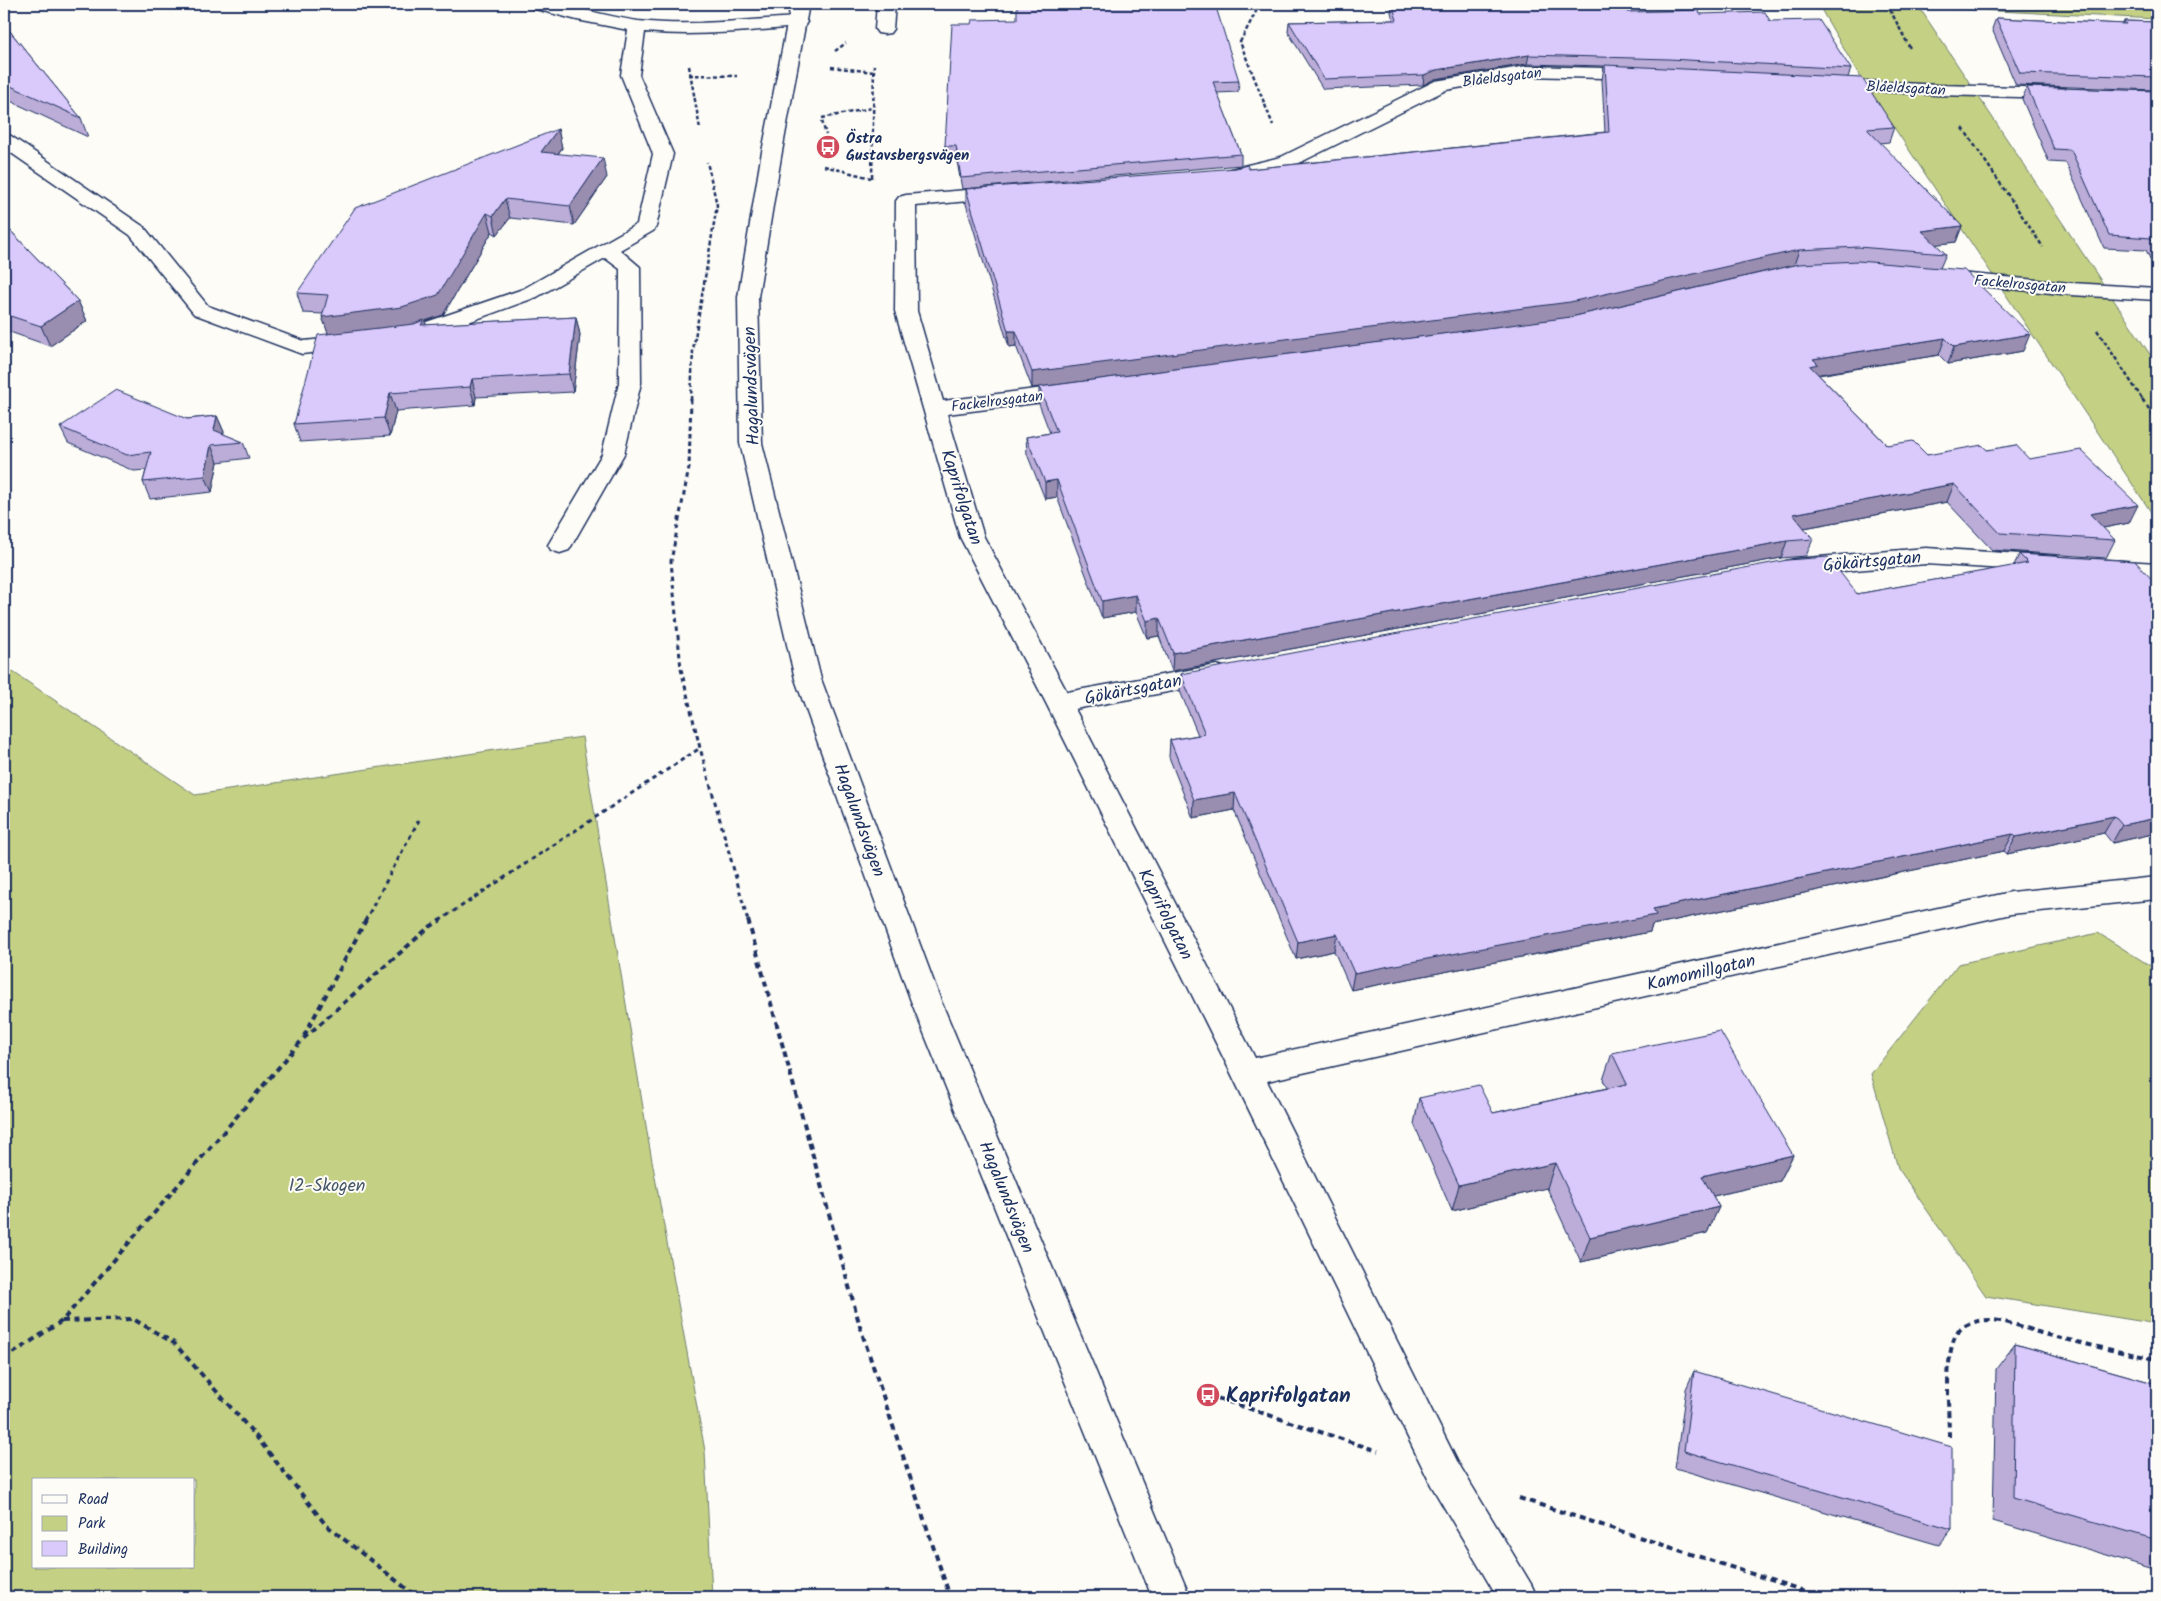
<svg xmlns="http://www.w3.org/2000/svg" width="2161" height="1601" viewBox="0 0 2161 1601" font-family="Kalam,sans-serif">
<rect width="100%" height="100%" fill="#fdfcf7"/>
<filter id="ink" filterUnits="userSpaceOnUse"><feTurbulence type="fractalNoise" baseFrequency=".02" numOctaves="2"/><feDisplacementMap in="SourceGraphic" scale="10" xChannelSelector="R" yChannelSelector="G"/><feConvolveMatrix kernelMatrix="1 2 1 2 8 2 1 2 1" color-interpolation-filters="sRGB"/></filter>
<g filter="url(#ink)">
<g fill="#c4d083" stroke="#708070" fill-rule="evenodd">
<polygon points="1818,4 2157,4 2157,19 1919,7 2157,365 2157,521 1859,75"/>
<path d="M4,666L195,795L582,737L649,1144L705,1451L712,1597H4ZM34,1480H194V1567H34Z"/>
<polygon points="2098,933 2157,970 2157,1324 1986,1296 1898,1168 1871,1074 1958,964"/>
</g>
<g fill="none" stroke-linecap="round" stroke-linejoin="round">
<g stroke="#1b2f5e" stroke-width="3">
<g id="minor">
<path d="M529,4C566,2 602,16 638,21C692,27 744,20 798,17L804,18L807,22L804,26L798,27C747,31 696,37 645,32L639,75L673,154L656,227L653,231L620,250L640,267L641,383L624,454L569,550L560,553L551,550L548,545L602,454L619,383L620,269L605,258L537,297L416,341L408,342L400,341L397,336L400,331L523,289L637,224L653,154L621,75L628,30L577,20L532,8Z"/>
<polygon points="877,4 895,4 893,29 890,33 884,34 878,33 875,29"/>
<polygon points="1527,66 1641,69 1647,70 1650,74 1647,78 1641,79 1527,76 1446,90 1295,165 1235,181 1218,180 1215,176 1218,172 1281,157 1435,81"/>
<polygon points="1831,79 1937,85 2061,88 2067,89 2070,93 2067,97 2061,98 1937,95 1825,88 1822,84 1825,80"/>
<polygon points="4,134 11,136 144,227 208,306 304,341 353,336 361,337 364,342 361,347 353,348 302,354 194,314 130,235 4,148"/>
<polygon points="1003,187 1010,189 1013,193 1010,197 916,206 917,311 943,401 1075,384 1083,386 1086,391 1083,396 1075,398 947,414 984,537 1067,692 1217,665 1226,668 1230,674 1226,680 1217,683 1075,709 1255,1058 2011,892 2157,877 2157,899 2011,914 1267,1081 1457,1461 1531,1584 1537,1597 1497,1597 1431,1485 1231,1073 1046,703 960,537 895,311 896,201 899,197 906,195"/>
<polygon points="1937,271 2071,283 2157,288 2157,300 2071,295 1930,281 1927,277 1930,273"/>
<polygon points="1926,548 2054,556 2063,558 2066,564 2063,570 2054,572 1926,564 1795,575 1786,573 1783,567 1786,561 1795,559"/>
<polygon points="2107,560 2157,563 2157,579 2107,576 2098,574 2095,568 2098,562"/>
</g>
</g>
<g stroke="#1b2f5e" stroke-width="3">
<polygon id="tertiary" points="791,4 809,4 781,157 758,297 762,443 821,679 941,1001 1190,1597 1152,1597 911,1001 795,679 740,443 738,297 761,157"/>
</g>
<g stroke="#1b2f5e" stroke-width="2.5" stroke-dasharray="4 2.5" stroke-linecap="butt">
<polyline points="1260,4 1240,42 1273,125"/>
<polyline points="1887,4 1911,50"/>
<polyline points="2151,4 2157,5"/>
<polyline points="835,51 846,43"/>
<polyline points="689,66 700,129"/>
<polyline points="831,67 874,72"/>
<polyline points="689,75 737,76"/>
<polyline points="822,118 872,108"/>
<polyline points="822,121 826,135"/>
<polyline points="1963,128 2043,247"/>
<polyline points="824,166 871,178"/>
<polyline points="872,178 874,65"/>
<polyline points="2097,330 2143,400"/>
<polyline points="691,400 693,350 717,205 707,162"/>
</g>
<g stroke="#1b2f5e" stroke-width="3" stroke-dasharray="4.5 4" stroke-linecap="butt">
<polyline points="691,399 689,468 671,561 681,669 700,748 748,921"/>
<polyline points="2142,399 2157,421"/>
<polyline points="365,921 419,820"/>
<polyline points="439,921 700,748"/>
</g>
<g stroke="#1b2f5e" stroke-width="4" stroke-dasharray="6 4.5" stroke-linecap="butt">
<polyline points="748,920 861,1330 950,1597"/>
<polyline points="304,1036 366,920"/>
<polyline points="62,1321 133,1319 174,1343 255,1435 326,1525 417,1597"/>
<polyline points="4,1359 62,1321 303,1039 428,928 441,920"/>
<polyline points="1208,1395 1378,1451"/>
<path d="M1949,1437C1949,1411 1944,1357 1956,1335C1962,1324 1978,1320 1990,1320C2006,1320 2026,1329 2041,1333C2080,1343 2118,1352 2157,1359"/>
<polyline points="1519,1498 1823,1597"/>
</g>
<use href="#minor" fill="#fdfcf7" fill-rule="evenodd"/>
<use href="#tertiary" fill="#fdfcf7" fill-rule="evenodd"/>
</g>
<g fill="#bbadd8" stroke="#1b2f5e">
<polygon points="1392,4 1487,4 1628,12 1700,14 1770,21 1851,69 1848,77 1894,127 1889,142 1880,143 1962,226 1956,242 1935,244 1946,254 1940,268 2023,351 1948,364 1939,355 1819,375 1887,445 1927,455 1987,450 2029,459 2129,523 2103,528 2115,540 2106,558 1992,550 1947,502 1804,528 1813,539 1806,556 1781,558 1172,671 1159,636 1147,638 1136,612 1102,618 1057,497 1045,499 1027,454 1026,437 1050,433 1039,404 1039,387 1032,388 1016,346 1009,347 966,204 966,189 1249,169 1605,132 1602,80 1604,66 1527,64 1435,79 1423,85 1323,89 1288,32 1289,22 1393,20 1391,12"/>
<polygon points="1996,18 2123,24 2124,21 2157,22 2157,90 2016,85 1992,29"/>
<polygon points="4,24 81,118 88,137 4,98"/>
<polygon points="971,24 1239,81 1238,92 1217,93 1241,154 1241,165 962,189 956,156 945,157 945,146"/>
<polygon points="2027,87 2157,91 2157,274 2146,250 2104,248 2066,163 2049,162 2022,99"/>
<polygon points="558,129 562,148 558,154 607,177 574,225 510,218 497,235 492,232 443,315 425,321 426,325 576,317 580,335 573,392 476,397 475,405 396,411 390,436 300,442 294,424 328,334 323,314 303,313 297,293"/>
<polygon points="4,224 78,301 87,321 50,346 4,330"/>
<polygon points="217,416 224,432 223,434 243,442 249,458 218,462 212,492 150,499 143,482 146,470 134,471 68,443 60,427 187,419"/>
<polygon points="2019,554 2135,561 2157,833 2112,843 2104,833 2007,854 2004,851 1652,925 1650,932 1351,990 1334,951 1296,959 1234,810 1193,818 1169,757 1170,740 1198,735 1180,691 1181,674 1857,594 2014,566"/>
<polygon points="1612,1053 1793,1155 1780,1181 1713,1196 1719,1207 1707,1233 1581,1262 1547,1188 1452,1211 1414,1124 1419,1098 1493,1113 1607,1088 1603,1080"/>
<polygon points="2015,1344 2157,1384 2157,1570 1993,1521 1996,1369"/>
<polygon points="1694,1371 1952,1529 1939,1545 1675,1468 1686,1389"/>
</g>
<g fill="#998db0" stroke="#1b2f5e">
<polygon points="1529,55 1527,64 1435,79 1423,85 1424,75 1436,70"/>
<polygon points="558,129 562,148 545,171 541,152"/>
<polygon points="603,158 607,177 574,225 570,206"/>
<polygon points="505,199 510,218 497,235 493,216"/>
<polygon points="487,213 492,232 443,315 425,321 430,338 408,327 329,336 322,317"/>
<polygon points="1962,226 1956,242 1916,247 1922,231"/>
<polygon points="1799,250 1794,265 1567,318 1032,388 1032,372"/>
<polygon points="78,301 87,321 50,346 41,326"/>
<polygon points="576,317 580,335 573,392 569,374"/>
<polygon points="1008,331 1016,331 1016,346 1009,347"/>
<polygon points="2030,334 2023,351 1948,364 1954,347"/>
<polygon points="1945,338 1939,355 1814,375 1805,383 1813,359"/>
<polygon points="472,379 476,397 475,405 470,387"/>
<polygon points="390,393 396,411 390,436 384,418"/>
<polygon points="217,416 224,432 221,444 214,430"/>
<polygon points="211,445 218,462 212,492 205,476"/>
<polygon points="1057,480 1057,497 1045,499 1045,482"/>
<polygon points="1954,484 1947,502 1787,531 1793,514"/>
<polygon points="2138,505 2129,523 2082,532 2090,514"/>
<polygon points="1787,541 1781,558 1172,671 1173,653"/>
<polygon points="1136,595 1136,612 1102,618 1102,601"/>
<polygon points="1159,618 1159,636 1147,638 1147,621"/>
<polygon points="1235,793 1234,810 1193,818 1194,800"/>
<polygon points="2114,816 2104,833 2007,854 2016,837"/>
<polygon points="2157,818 2157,833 2112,843 2122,825"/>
<polygon points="2013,834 2004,851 1652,925 1650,932 1351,990 1354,973 1653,909"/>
<polygon points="1337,934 1334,951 1296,959 1298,942"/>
<polygon points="1793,1155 1780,1181 1691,1201 1702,1176"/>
<polygon points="1555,1163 1547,1188 1452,1211 1459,1185"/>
<polygon points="1719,1207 1707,1233 1581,1262 1590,1237"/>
</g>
<g fill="#dac9fb" stroke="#1b2f5e">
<polygon points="1017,4 1215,4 1239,81 1213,82 1241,154 961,178 956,146 945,146 952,24 971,24 972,20 1017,19"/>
<polygon points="1392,4 1558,4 1560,8 1626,6 1628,12 1698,10 1700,14 1765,12 1770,21 1819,20 1851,69 1669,59 1529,55 1436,70 1424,75 1324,79 1289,22 1397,20"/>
<polygon points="1996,18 2126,24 2124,21 2157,22 2157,77 2020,73"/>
<polygon points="4,24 81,118 4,83"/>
<polygon points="1605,65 1862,78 1894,127 1867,129 1962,226 1922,231 1946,254 1858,247 1799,250 1570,302 1032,372 1016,331 1008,331 966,189 1236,168 1247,165 1249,169 1609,132"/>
<polygon points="2027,87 2157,91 2157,249 2151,238 2109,235 2071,150 2054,149"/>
<polygon points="558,129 541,152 603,158 570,206 505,199 493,216 487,213 438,295 402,307 322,317 328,295 297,293 355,208"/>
<polygon points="4,224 78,301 41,326 4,314"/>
<polygon points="1858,261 1964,270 2030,334 1954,347 1945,338 1813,359 1818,364 1810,366 1887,445 1913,441 1927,455 1982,445 1987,450 2016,445 2029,459 2081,450 2138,505 2090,514 2115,540 2000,533 1954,484 1793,514 1813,539 1787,541 1173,653 1159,618 1147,621 1136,595 1102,601 1057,480 1045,482 1026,437 1057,432 1039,387 1571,317 1799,264"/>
<polygon points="576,317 569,374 472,379 470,387 390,393 384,418 294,424 318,335 414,324 424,320 421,325"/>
<polygon points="116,390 187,419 217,416 214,430 243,442 211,445 205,476 143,482 151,452 127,455 60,427"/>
<polygon points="2019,554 2135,561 2157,585 2157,818 2122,825 2114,816 2016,837 2013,834 1653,909 1656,915 1354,973 1337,934 1298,942 1235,793 1194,800 1170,740 1205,734 1181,674 1787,560 1828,557 1857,594 2028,563"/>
<polygon points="1720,1031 1793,1155 1702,1176 1719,1207 1590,1237 1555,1163 1459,1185 1419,1098 1479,1085 1493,1113 1627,1084 1612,1053"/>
<polygon points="2015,1344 2157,1384 2157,1540 2013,1498"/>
<polygon points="1694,1371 1952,1447 1952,1529 1684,1451"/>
</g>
</g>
<defs>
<g id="bus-disc" transform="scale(1.25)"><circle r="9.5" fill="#d1495b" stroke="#fdfcf7"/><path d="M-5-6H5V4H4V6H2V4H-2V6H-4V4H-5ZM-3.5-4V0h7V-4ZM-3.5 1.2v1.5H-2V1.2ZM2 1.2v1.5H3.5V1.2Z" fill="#fff"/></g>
</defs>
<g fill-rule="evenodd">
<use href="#bus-disc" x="828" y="147"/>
<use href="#bus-disc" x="1208" y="1395"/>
</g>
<g text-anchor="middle" stroke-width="4" stroke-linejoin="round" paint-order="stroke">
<g font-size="15" fill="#1b2f5e" stroke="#fdfcf7">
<text transform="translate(1502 77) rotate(-7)" y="5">Blåeldsgatan</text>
<text transform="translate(1906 88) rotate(3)" y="5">Blåeldsgatan</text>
<text transform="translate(2020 284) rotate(5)" y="5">Fackelrosgatan</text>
<text transform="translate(997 401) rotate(-7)" y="5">Fackelrosgatan</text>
</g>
<g font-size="15" font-weight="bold" fill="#1b2f5e" stroke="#fdfcf7" text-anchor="start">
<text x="846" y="143">Östra<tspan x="846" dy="17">Gustavsbergsvägen</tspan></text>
</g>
<g font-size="18" fill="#1b2f5e" stroke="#fdfcf7">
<text transform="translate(751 386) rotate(-92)" y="6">Hagalundsvägen</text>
<text transform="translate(962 497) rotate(72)" y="6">Kaprifolgatan</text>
<text transform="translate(1872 561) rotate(-5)" y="6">Gökärtsgatan</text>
<text transform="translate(1133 689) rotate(-11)" y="6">Gökärtsgatan</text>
<text transform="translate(860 820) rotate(70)" y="6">Hagalundsvägen</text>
<text transform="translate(1166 914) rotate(63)" y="6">Kaprifolgatan</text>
<text transform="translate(1701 972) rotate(-13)" y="6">Kamomillgatan</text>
<text transform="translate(1007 1197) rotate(68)" y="6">Hagalundsvägen</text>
</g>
<g font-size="18" fill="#455767" stroke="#fdfcf7">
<text x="327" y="1191">I2-Skogen</text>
</g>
<g font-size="21" font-weight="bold" fill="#1b2f5e" stroke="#fdfcf7" text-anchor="start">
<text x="1226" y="1402">Kaprifolgatan</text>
</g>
</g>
<rect width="2161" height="1601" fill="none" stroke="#fdfcf7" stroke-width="20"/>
<rect x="10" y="10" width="2141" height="1581" fill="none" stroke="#1b2f5e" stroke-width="2" filter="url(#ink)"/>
<rect x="32" y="1478" width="162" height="90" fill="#fdfcf7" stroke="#a3aaba"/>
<rect x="42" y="1495" width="25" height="8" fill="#fdfcf7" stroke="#a3aaba"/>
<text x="78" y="1504" font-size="15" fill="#1b2f5e">Road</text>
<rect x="42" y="1516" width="25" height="15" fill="#c4d083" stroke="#a3aaba"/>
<text x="78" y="1528" font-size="15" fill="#1b2f5e">Park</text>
<rect x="42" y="1541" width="25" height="15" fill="#dac9fb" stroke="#a3aaba"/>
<text x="78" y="1554" font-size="15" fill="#1b2f5e">Building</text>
</svg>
